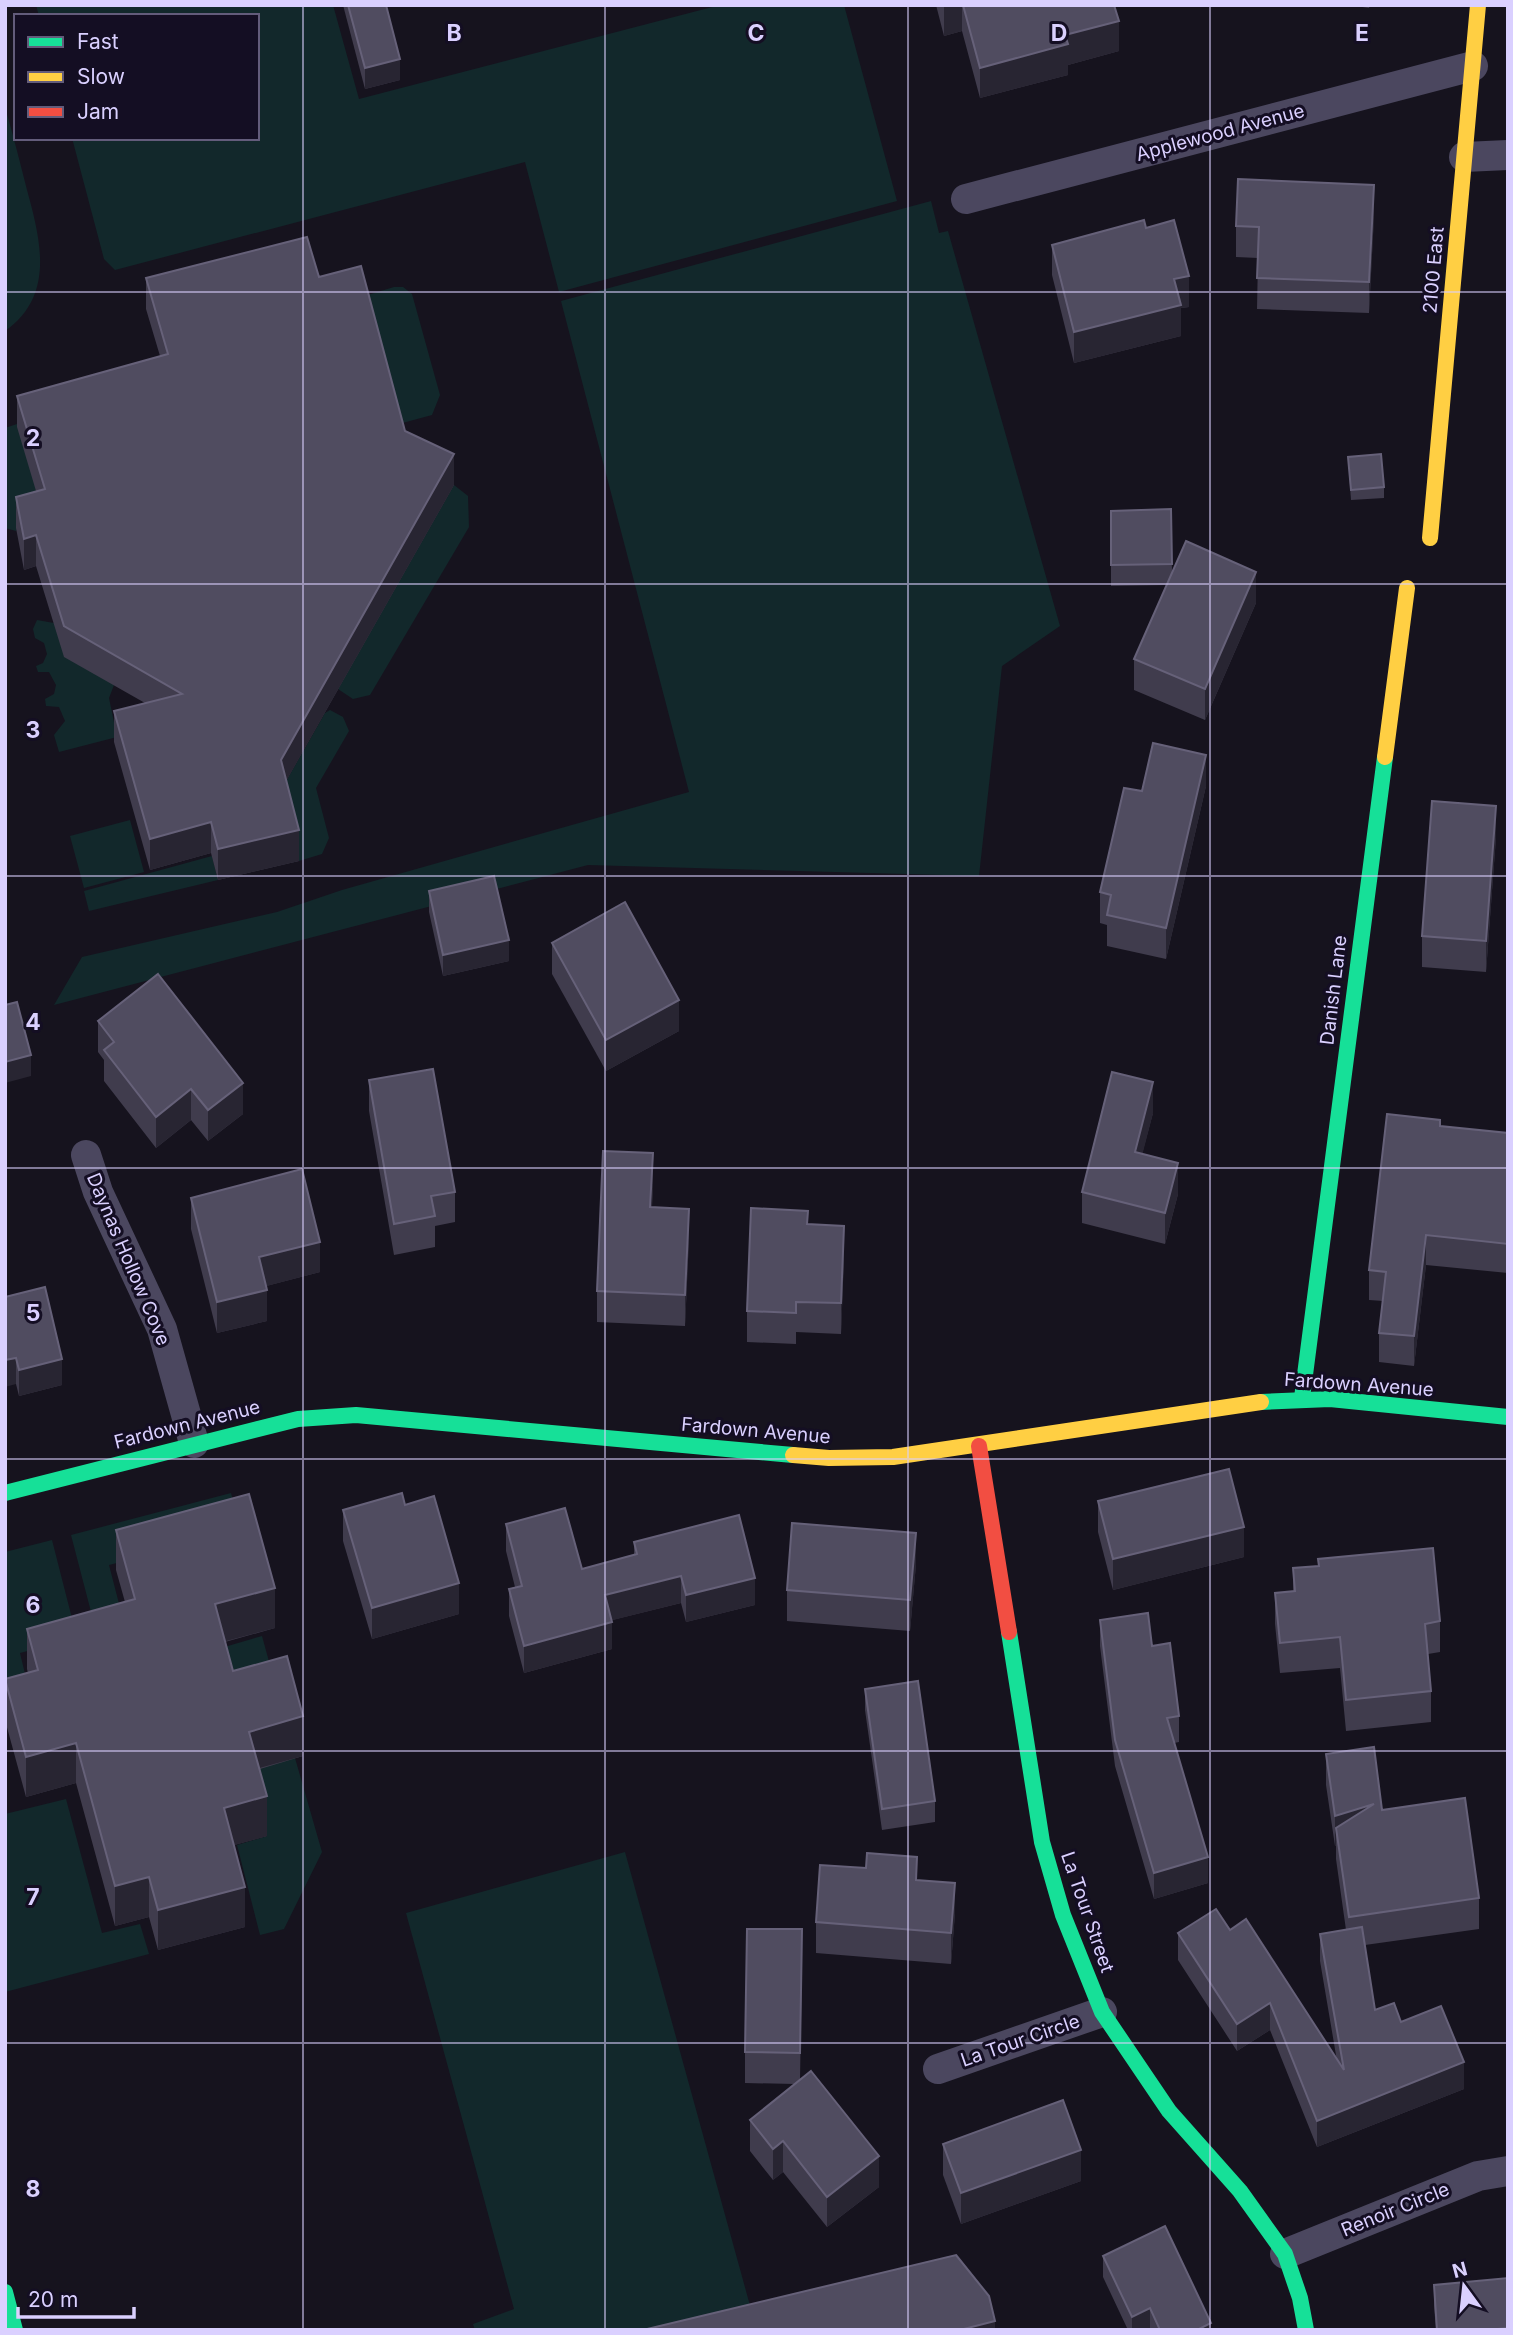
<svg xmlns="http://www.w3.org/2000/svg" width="1513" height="2335" viewBox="0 0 1513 2335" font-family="Inter,sans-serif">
<rect width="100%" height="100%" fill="#16131e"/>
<g fill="#12282b">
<polygon points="36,5 333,5 359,99 720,5 844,5 897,201 559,292 525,162 115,270 104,259 72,138 257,138 257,16 39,16"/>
<path d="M5,107C13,135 20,162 27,190C41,241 55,296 5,331Z"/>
<polygon points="931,201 939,233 948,231 1060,626 1002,666 979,876 588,865 54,1005 82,957 277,912 342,890 689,792 561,301"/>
<polygon points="394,287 403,287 412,294 440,395 432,415 395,425 361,297"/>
<polygon points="17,424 37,492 16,531 5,528 5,428"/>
<polygon points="454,485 468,496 469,527 370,695 353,699 338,689"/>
<polygon points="37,620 54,623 114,685 109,698 117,737 59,752 54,735 65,721 59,707 46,706 45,699 54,694 56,685 49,672 38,672 36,666 43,663 47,654 44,643 35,638 33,629"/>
<polygon points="330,710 343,717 349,731 316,788 329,838 322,854 299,861 281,790 325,713"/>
<polygon points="130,820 144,872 84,888 70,836"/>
<polygon points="212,856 218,880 89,911 84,891"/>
<polygon points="231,1493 241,1531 109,1565 124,1623 96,1631 71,1535"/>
<polygon points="52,1540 77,1638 20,1653 32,1703 5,1710 5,1552"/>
<polygon points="262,1636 273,1676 232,1687 221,1648"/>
<polygon points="295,1758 322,1852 284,1929 260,1935 237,1845 267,1836 249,1771"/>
<polygon points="66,1799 102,1933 140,1924 149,1954 5,1992 5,1814"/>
<polygon points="625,1852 754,2320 718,2330 475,2330 473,2324 514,2309 406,1913"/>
</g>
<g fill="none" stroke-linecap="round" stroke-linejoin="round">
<g stroke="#4b475f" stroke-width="30">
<polyline points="1464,157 1508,155"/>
<polyline points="966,199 1473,66"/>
<polyline points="86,1155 98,1192 162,1329 194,1443"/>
<polyline points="938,2069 1102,2012"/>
<polyline points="1285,2254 1478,2176 1508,2171"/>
</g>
<g stroke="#16e098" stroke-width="16">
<polyline points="1302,1398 1385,757"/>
<polyline points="1261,1402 1330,1399 1508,1417"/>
<polyline points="5,1493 298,1419 356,1415 793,1455"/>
<polyline points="1009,1632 1042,1842 1063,1915 1102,2012 1169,2111 1240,2191 1285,2254 1300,2298 1306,2330"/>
<polyline points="5,2292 15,2330"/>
</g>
<g stroke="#ffcf43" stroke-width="16">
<polyline points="1430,538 1478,5"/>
<polyline points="1385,757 1407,588"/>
<polyline points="793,1455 829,1458 893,1457 1261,1402"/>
</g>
<polyline stroke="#f24e42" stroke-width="16" points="979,1446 1009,1632"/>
</g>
<g fill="#403c4d">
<polygon points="343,5 386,5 400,80 365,89"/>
<polygon points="936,5 1114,5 1119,51 1068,65 1068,75 980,98 962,31 944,36"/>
<polygon points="1349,5 1370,5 1369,8"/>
<polygon points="1374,216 1369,313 1257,309 1258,258 1236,257 1236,226"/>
<polygon points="1146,228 1189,307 1181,308 1181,336 1074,363 1052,275 1052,245"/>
<polygon points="319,277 405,431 454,485 286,781 299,861 218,880 211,853 150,870 114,742 114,711 145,703 64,657 36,566 24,570 16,528 16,497 36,491 17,427 17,396 160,356 146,309 146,278"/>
<polygon points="1348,457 1384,487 1384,498 1351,500"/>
<polygon points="1171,509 1172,573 1256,603 1205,720 1134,690 1134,659 1167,585 1111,586 1111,511"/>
<polygon points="1206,786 1166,959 1107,946 1107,925 1100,923 1100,892"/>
<polygon points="1496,837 1486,972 1422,967 1422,936"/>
<polygon points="429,891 509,961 443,976 429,912"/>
<polygon points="552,943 679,1031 606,1071 552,974"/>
<polygon points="98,1021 243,1114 208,1141 191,1120 156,1148 104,1081 104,1060 98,1052"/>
<polygon points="369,1080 455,1192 455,1222 435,1226 435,1247 394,1255 369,1111"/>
<polygon points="1153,1113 1142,1154 1178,1194 1165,1244 1082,1223 1082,1192"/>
<polygon points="1440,1126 1508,1133 1508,1273 1426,1265 1414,1366 1379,1362 1379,1333 1383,1301 1369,1300 1369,1270"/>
<polygon points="653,1184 652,1207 689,1239 685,1326 597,1322 597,1291"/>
<polygon points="191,1198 320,1272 266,1286 267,1321 217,1333 191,1229"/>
<polygon points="808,1224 844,1257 841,1334 796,1332 796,1344 747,1342 747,1311"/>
<polygon points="5,1297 62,1385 19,1396 16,1384"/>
<polygon points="1098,1501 1244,1557 1113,1590 1098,1532"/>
<polygon points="405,1505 459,1614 372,1639 343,1541 343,1510"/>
<polygon points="506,1524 582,1569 634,1555 634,1542 755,1605 686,1622 681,1603 612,1620 612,1649 524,1673 509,1616 509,1589 515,1587 506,1551"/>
<polygon points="116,1530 275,1628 225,1642 233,1671 303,1756 260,1769 267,1836 234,1845 245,1927 158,1950 149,1917 115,1926 76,1783 26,1797 5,1720 5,1679 28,1673 27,1669 27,1629 125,1602 116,1570"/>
<polygon points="1318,1559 1440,1621 1440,1652 1428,1654 1431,1691 1431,1722 1346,1731 1340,1668 1280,1673 1275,1624 1275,1593 1293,1591 1293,1568 1318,1566"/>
<polygon points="916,1564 910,1631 787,1621 787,1590"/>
<polygon points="1100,1620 1152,1646 1179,1716 1179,1742 1174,1743 1208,1883 1154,1899 1115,1766 1100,1646"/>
<polygon points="865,1689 935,1801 935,1822 882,1830 865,1710"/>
<polygon points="1326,1754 1382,1810 1479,1898 1479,1929 1365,1945 1375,2010 1401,2022 1464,2089 1317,2147 1270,2030 1237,2051 1178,1960 1178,1933 1230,1930 1337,2061 1320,1961 1320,1934 1346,1930 1336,1859 1336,1846 1335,1846 1326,1785"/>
<polygon points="917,1880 955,1913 951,1964 816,1953 816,1922"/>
<polygon points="802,1960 800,2080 879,2187 827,2227 783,2172 773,2180 750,2151 750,2120 795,2084 745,2083 745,2052"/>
<polygon points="943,2144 1081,2181 961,2224 943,2175"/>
<polygon points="1103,2256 1211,2330 1128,2330 1103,2277"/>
<polygon points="1508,2278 1508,2330 1436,2330 1434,2306 1434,2285"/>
</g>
<g fill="#282532">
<polygon points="944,5 962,5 962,31 944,36"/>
<polygon points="1119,21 1119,51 1068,65 1068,75 980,98 980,68 1065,35"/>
<polygon points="400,59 400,80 365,89 365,68"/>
<polygon points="1374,185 1374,216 1369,313 1369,282"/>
<polygon points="1189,276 1189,307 1181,308 1181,336 1074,363 1074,332 1174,279"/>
<polygon points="454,454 454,485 281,790 281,760"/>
<polygon points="36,535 36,566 24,570 24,539"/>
<polygon points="1256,572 1256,603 1205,720 1205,689"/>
<polygon points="1206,755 1206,786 1166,959 1166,928"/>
<polygon points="1496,806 1496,837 1486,972 1486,941"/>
<polygon points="211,822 211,853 150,870 150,839"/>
<polygon points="299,830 299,861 218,880 218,849"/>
<polygon points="509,940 509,961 443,976 443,955"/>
<polygon points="679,1000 679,1031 606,1071 606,1040"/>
<polygon points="31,1055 31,1076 5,1083 5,1062"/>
<polygon points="1153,1082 1153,1113 1135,1183 1135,1152"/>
<polygon points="243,1083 243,1114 208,1141 208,1110"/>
<polygon points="191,1089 191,1120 156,1148 156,1117"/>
<polygon points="653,1153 653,1184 650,1238 650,1207"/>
<polygon points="1178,1163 1178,1194 1165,1244 1165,1213"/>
<polygon points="689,1209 689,1239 685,1326 685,1295"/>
<polygon points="844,1226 844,1257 841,1334 841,1303"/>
<polygon points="1426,1235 1426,1265 1414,1366 1414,1336"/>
<polygon points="320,1242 320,1272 259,1288 259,1257"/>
<polygon points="267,1290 267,1321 217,1333 217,1302"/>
<polygon points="16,1358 16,1384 5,1387 5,1360"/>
<polygon points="62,1359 62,1385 19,1396 19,1370"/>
<polygon points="1244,1527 1244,1557 1113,1590 1113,1559"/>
<polygon points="916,1533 916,1564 910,1631 910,1600"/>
<polygon points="681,1576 681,1603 605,1622 605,1595"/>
<polygon points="755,1578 755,1605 686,1622 686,1595"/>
<polygon points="459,1583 459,1614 372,1639 372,1608"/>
<polygon points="275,1588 275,1628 215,1644 215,1604"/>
<polygon points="612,1622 612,1649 524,1673 524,1646"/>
<polygon points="303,1716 303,1756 249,1771 249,1732"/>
<polygon points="76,1743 76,1783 26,1797 26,1757"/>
<polygon points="267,1796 267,1836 224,1848 224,1808"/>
<polygon points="1374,1804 1336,1828 1336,1846 1335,1846 1335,1816"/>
<polygon points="1208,1857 1208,1883 1154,1899 1154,1873"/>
<polygon points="149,1877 149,1917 115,1926 115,1886"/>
<polygon points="955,1883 955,1913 951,1964 951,1933"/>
<polygon points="245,1887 245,1927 158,1950 158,1910"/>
<polygon points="1270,2003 1270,2030 1237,2051 1237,2024"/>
<polygon points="1464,2062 1464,2089 1317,2147 1317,2121"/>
<polygon points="783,2141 783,2172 773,2180 773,2149"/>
<polygon points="1081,2150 1081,2181 961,2224 961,2193"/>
<polygon points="879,2156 879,2187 827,2227 827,2197"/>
<polygon points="1150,2308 1150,2329 1132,2330 1132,2317"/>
<polygon points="995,2321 995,2330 960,2330"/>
<polygon points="1211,2323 1211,2330 1197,2330"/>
</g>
<g fill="#504c60" stroke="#666179" stroke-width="2">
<polygon points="348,5 386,5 400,59 365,68"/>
<polygon points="963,5 1114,5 1119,21 1065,35 1068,44 980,68"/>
<polygon points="1238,179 1374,185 1369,282 1257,278 1259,227 1236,226"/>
<polygon points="1144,220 1146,228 1174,220 1189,276 1174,279 1181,305 1074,332 1052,245"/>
<polygon points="307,237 319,277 361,266 405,431 454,454 281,760 299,830 218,849 211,822 150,839 114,711 182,694 64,626 36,535 24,539 16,497 45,489 17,396 168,354 146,278"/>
<polygon points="1381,454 1384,487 1351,490 1348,457"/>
<polygon points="1171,509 1172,564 1111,565 1111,511"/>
<polygon points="1186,541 1256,572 1205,689 1134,659"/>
<polygon points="1153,743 1206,755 1166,928 1107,915 1111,895 1100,892 1124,788 1142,791"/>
<polygon points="1432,801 1496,806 1486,941 1422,936"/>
<polygon points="494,876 509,940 443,955 429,891"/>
<polygon points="625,902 679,1000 606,1040 552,943"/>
<polygon points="158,974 243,1083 208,1110 191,1089 156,1117 104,1050 114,1042 98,1021"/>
<polygon points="17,1002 31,1055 5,1062 5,1005"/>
<polygon points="433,1069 455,1192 431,1196 435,1216 394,1224 369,1080"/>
<polygon points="1112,1072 1153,1082 1135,1152 1178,1163 1165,1213 1082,1192"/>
<polygon points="1387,1114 1440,1120 1440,1126 1508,1133 1508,1244 1426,1235 1414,1336 1379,1333 1386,1272 1369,1270"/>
<polygon points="603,1151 653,1153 650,1207 689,1209 685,1295 597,1291"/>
<polygon points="302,1169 320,1242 259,1257 267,1290 217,1302 191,1198"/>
<polygon points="751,1208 808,1211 807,1224 844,1226 841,1303 796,1302 796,1313 747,1311"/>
<polygon points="45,1287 62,1359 19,1370 16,1358 5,1360 5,1297"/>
<polygon points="1229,1469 1244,1527 1113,1559 1098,1501"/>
<polygon points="402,1493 405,1505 434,1496 459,1583 372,1608 343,1510"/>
<polygon points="249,1494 275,1588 215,1604 233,1671 287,1656 303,1716 249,1732 267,1796 224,1808 245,1887 158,1910 149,1877 115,1886 76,1743 26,1757 5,1679 38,1670 27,1629 135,1599 116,1530"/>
<polygon points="565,1508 582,1569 637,1554 634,1542 739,1515 755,1578 686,1595 681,1576 605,1595 612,1622 524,1646 509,1589 522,1586 506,1524"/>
<polygon points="792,1523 916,1533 910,1600 787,1590"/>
<polygon points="1433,1548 1440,1621 1425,1624 1431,1691 1346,1700 1340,1637 1280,1643 1275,1593 1295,1591 1293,1568 1319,1566 1318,1559"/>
<polygon points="1148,1613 1152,1646 1170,1643 1179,1716 1167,1718 1208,1857 1154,1873 1115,1740 1100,1620"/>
<polygon points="918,1681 935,1801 882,1809 865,1689"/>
<polygon points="1374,1747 1382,1810 1465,1798 1479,1898 1349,1917 1336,1828 1374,1804 1335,1816 1326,1754"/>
<polygon points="867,1853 917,1857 916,1880 955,1883 951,1933 816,1922 820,1865 866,1868"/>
<polygon points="1216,1909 1230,1930 1246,1919 1344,2070 1320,1934 1362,1927 1375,2010 1394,2003 1401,2022 1441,2006 1464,2062 1317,2121 1270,2003 1237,2024 1178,1933"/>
<polygon points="747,1929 802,1929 800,2053 745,2052"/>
<polygon points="811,2071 879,2156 827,2197 783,2141 773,2149 750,2120"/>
<polygon points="1063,2100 1081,2150 961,2193 943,2144"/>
<polygon points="1165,2226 1211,2323 1197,2330 1160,2330 1150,2308 1132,2317 1103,2256"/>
<polygon points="956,2255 989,2296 995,2321 960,2330 643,2330"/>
<polygon points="1508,2278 1508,2328 1487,2330 1437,2330 1434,2285"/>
</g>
<path fill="none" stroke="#dad0ff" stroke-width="2" stroke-opacity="0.55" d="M303,5V2330M605,5V2330M908,5V2330M1210,5V2330M5,292H1508M5,584H1508M5,876H1508M5,1168H1508M5,1459H1508M5,1751H1508M5,2043H1508"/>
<g text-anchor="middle" stroke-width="6" stroke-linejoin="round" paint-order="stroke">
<g font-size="19" fill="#dad0ff" stroke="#140e23">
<text transform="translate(1220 132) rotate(-15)" y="7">Applewood Avenue</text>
<text transform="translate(1433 270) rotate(-85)" y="7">2100 East</text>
<text transform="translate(1333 990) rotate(-83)" y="7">Danish Lane</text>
<text transform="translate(129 1259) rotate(67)" y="7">Daynas Hollow Cove</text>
<text transform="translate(1359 1384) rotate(4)" y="7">Fardown Avenue</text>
<text transform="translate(187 1424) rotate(-14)" y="7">Fardown Avenue</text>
<text transform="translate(756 1430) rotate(5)" y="7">Fardown Avenue</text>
<text transform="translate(1088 1912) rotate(71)" y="7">La Tour Street</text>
<text transform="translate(1020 2040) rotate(-19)" y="7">La Tour Circle</text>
<text transform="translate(1395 2209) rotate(-22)" y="7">Renoir Circle</text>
</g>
</g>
<g font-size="23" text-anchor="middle" font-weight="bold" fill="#dad0ff" stroke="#140e23" stroke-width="6" stroke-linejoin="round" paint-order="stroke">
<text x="454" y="41">B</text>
<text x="756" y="41">C</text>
<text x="1059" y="41">D</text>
<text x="1362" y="41">E</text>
<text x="33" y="446">2</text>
<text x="33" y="738">3</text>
<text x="33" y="1030">4</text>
<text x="33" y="1321">5</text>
<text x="33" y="1613">6</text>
<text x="33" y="1905">7</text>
<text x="33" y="2197">8</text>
</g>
<rect width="1513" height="2335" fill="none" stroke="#dad0ff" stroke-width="14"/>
<rect x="14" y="14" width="245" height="126" fill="#140e23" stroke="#635c7b" stroke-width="2"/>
<rect x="28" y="37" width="35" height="10" fill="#16e098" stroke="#635c7b" stroke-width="2"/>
<text x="77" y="49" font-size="21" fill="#dad0ff">Fast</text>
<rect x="28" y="72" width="35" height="10" fill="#ffcf43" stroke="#635c7b" stroke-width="2"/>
<text x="77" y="84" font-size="21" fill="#dad0ff">Slow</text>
<rect x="28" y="107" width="35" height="10" fill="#f24e42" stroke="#635c7b" stroke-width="2"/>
<text x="77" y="119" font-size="21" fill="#dad0ff">Jam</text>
<g transform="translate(1464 2286) rotate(345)" stroke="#140e23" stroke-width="5" paint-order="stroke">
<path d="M0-5L12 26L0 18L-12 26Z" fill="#dad0ff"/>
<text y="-10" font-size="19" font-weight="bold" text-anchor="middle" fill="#dad0ff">N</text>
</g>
<path d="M18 2307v10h116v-10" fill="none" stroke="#dad0ff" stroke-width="3.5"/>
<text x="28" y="2307" font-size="21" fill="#dad0ff" stroke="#140e23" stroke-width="5" paint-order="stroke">20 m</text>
</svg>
